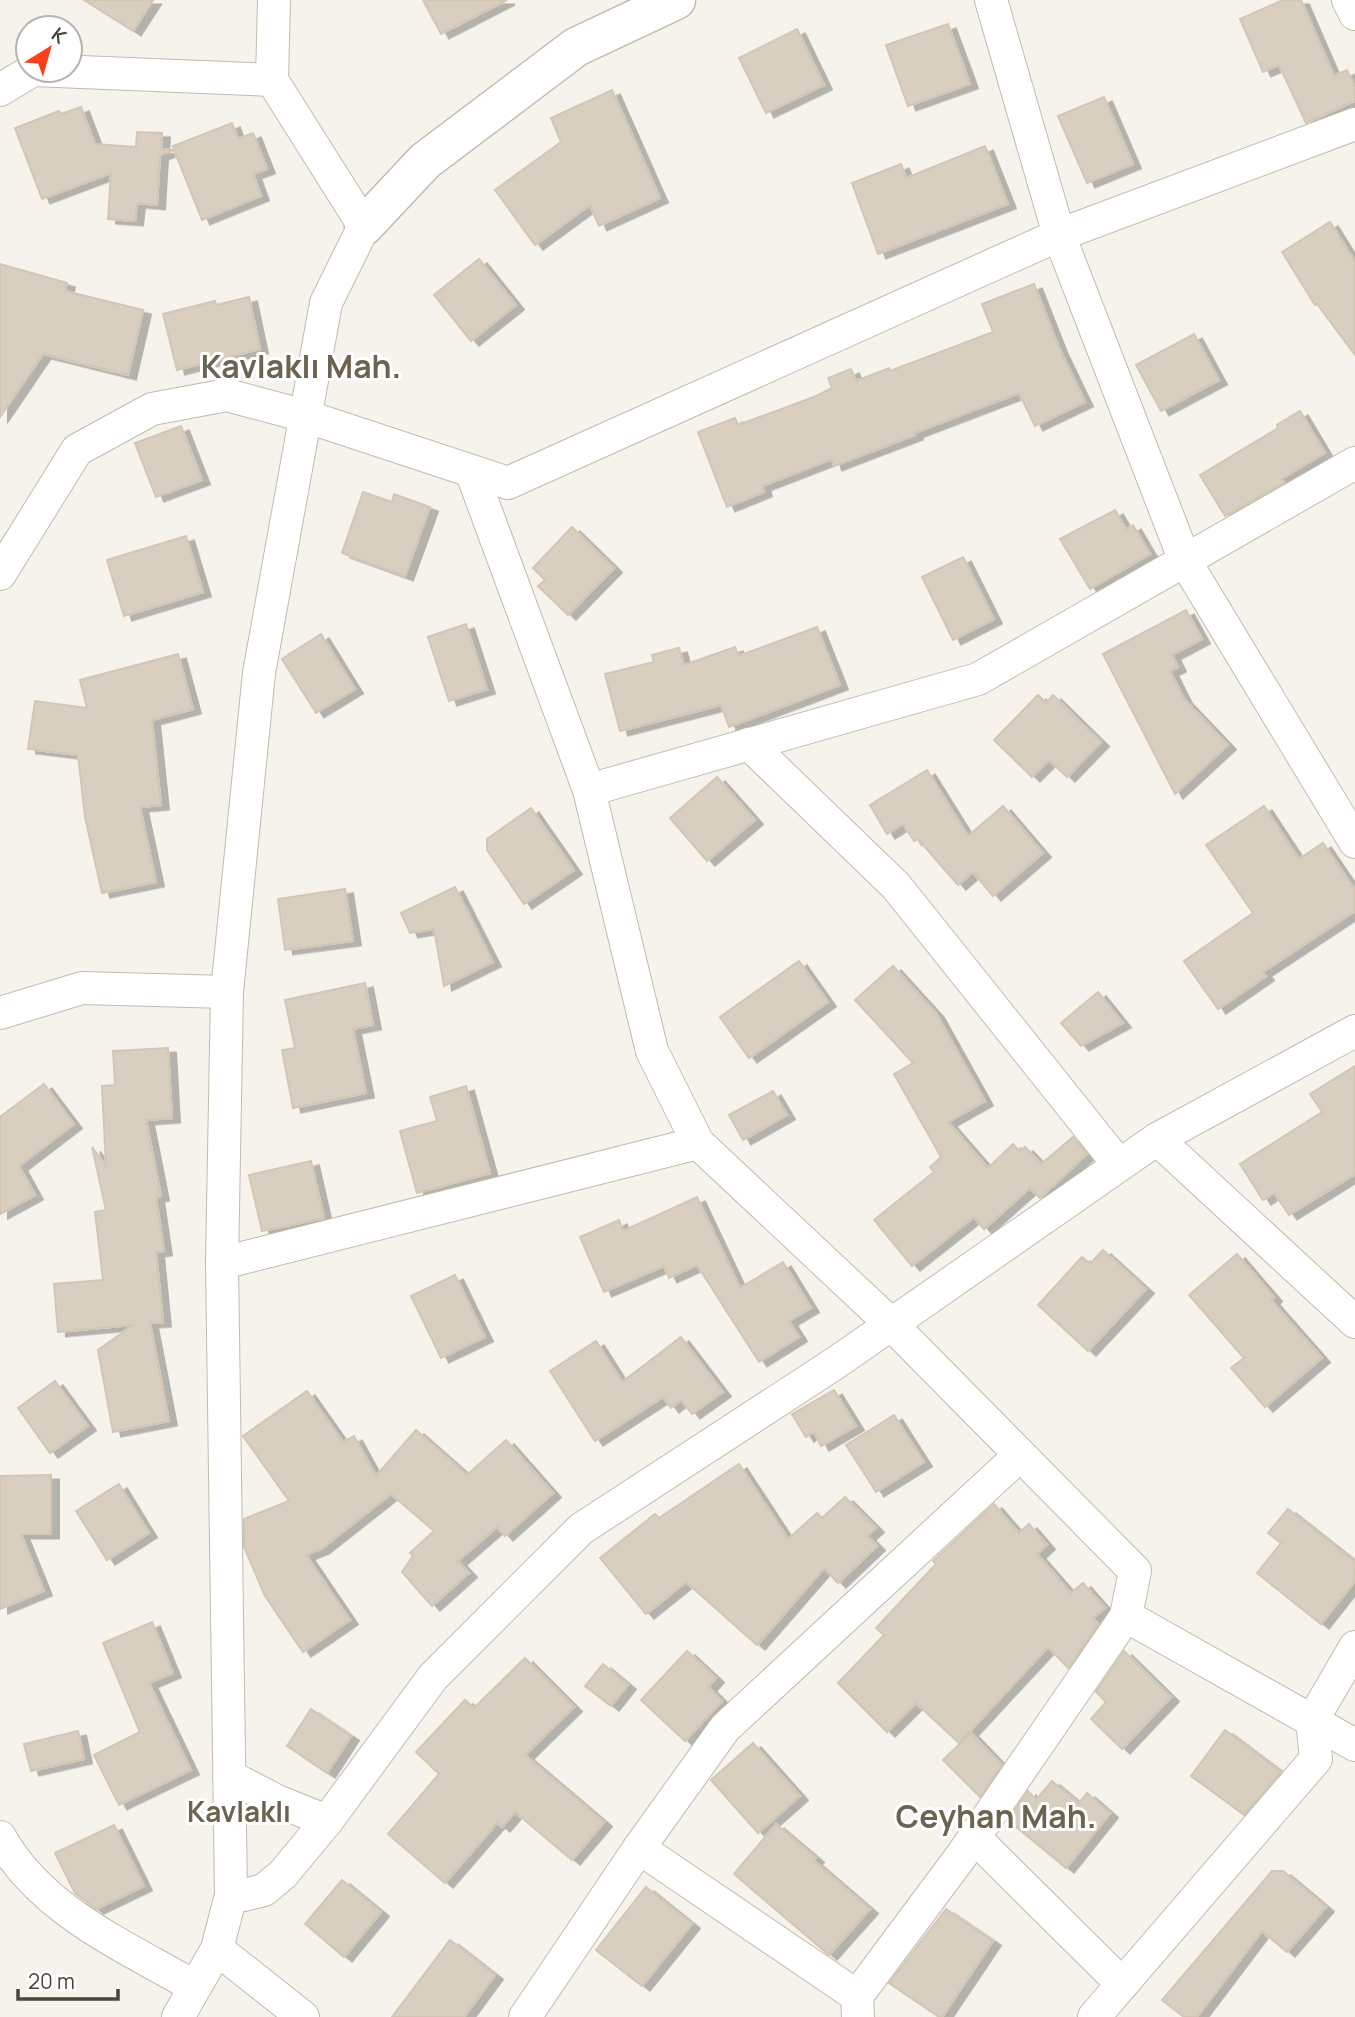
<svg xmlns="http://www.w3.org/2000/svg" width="1355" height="2017" viewBox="0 0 1355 2017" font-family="Manrope,sans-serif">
<defs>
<filter id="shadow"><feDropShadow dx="8" dy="4.5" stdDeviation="0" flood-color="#0004"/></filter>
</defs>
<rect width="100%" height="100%" fill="#f6f3ec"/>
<g fill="#d8cfc1" stroke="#d3c7b4" stroke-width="2" filter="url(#shadow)">
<polygon points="84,0 153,0 133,31"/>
<polygon points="423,0 507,0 441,34"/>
<polygon points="1283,0 1301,0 1334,76 1347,70 1355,87 1355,101 1306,123 1279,65 1263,72 1240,19"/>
<polygon points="948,24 970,84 908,106 886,45"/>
<polygon points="797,29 824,85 766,113 739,58"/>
<polygon points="612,90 660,198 599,226 590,205 535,245 495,190 561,142 551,118"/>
<polygon points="1104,97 1133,164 1087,183 1058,116"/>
<polygon points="81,107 95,144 136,147 137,132 162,133 161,149 174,150 173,146 232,123 238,139 253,133 267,169 253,174 261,196 202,220 174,150 160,155 157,205 137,203 135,221 108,219 111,173 42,199 15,128 59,111 61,114"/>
<polygon points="985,146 1008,204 878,254 852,183 901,164 906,178"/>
<polygon points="1330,222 1355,262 1355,355 1317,304 1315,305 1282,252"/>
<polygon points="479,259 516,305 471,341 434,295"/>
<polygon points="0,264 67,283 65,291 143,310 128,375 43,354 0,417"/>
<polygon points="1034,284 1060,350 1085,402 1035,426 1019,393 914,433 915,435 834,466 832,459 762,486 764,492 727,507 698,432 735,418 738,425 814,397 832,388 828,378 851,369 856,381 889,368 890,371 993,332 982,304"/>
<polygon points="249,297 260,349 177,370 163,314 215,301 216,305"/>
<polygon points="1194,334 1219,380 1161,411 1136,365"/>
<polygon points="1300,411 1325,453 1281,479 1284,483 1225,516 1200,475 1278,428 1277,425"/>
<polygon points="181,426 202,480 156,497 135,443"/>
<polygon points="363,492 392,502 394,494 430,507 405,576 342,553"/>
<polygon points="1115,510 1126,529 1133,525 1150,554 1090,589 1060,539"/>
<polygon points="572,527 614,568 568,615 538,586 545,580 533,568"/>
<polygon points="186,536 203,592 124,616 107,560"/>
<polygon points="963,557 994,619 953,640 922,577"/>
<polygon points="1186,610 1202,639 1172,655 1178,667 1170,671 1184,699 1228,745 1175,794 1103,654"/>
<polygon points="466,624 487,689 449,701 428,637"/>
<polygon points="817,627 840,685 729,727 721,705 620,731 605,674 654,662 652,655 679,648 684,665 735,647 738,656"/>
<polygon points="321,634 355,689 316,713 282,659"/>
<polygon points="178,654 193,709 152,720 161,805 140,807 156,882 102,893 85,817 78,755 28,749 35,701 87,708 80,680"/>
<polygon points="1038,695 1046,703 1053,695 1101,742 1067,777 1049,760 1032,777 994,740"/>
<polygon points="927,770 968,836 1003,806 1043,853 993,896 973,872 958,885 918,839 914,841 903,824 887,834 870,805"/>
<polygon points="717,777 755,820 707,861 670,818"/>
<polygon points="1264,806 1299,859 1323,843 1355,890 1355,911 1263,972 1266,976 1218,1009 1184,961 1253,913 1206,845"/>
<polygon points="531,808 574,870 524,904 487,850 487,839"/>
<polygon points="455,887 493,962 444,986 434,929 410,933 401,913"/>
<polygon points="345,889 353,941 285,950 278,899"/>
<polygon points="799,961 828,1002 749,1058 720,1017"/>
<polygon points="893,966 936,1013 985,1101 948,1122 988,1168 1013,1144 1020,1152 1025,1147 1041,1164 1073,1137 1087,1154 1040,1198 1030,1188 984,1229 974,1217 912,1266 874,1220 934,1172 930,1167 941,1157 894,1074 913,1063 855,1000"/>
<polygon points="365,983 373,1025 353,1029 366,1093 293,1108 282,1050 295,1048 285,1000"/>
<polygon points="1098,992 1123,1023 1081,1046 1061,1023"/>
<polygon points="168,1048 172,1118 146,1120 161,1196 156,1197 164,1251 156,1252 163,1322 150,1323 169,1421 113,1432 98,1350 133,1325 58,1332 54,1284 103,1280 95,1212 106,1210 92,1147 106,1166 102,1086 115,1085 113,1051"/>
<polygon points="1355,1066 1355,1174 1289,1215 1274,1193 1263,1200 1240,1164 1322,1112 1310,1094"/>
<polygon points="44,1084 74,1124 19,1166 35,1195 0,1214 0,1117"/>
<polygon points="466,1086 490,1173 417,1193 400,1131 437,1121 430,1097"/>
<polygon points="773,1091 787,1115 743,1140 729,1115"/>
<polygon points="311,1161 324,1218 262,1231 249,1175"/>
<polygon points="697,1197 740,1288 783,1262 811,1308 789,1321 799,1337 759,1362 697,1265 669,1278 664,1266 604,1292 580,1237 619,1220 623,1231"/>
<polygon points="1103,1250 1146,1289 1088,1351 1038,1305 1082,1257 1090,1264"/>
<polygon points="1237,1254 1274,1297 1271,1300 1322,1358 1265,1407 1231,1368 1244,1358 1189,1295"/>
<polygon points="455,1275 485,1337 441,1358 411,1296"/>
<polygon points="681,1337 723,1392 692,1414 681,1400 671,1408 663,1397 595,1441 550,1371 596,1341 622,1382"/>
<polygon points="55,1381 88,1426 50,1453 18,1408"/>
<polygon points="834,1390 856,1426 821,1446 814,1432 806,1437 792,1414"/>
<polygon points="307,1391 343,1442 354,1436 376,1476 416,1430 467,1475 506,1440 553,1493 505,1536 497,1527 458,1561 469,1573 432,1606 402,1572 413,1556 410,1553 434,1531 391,1494 321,1549 306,1555 350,1620 303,1652 265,1596 244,1547 244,1519 289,1501 243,1436"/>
<polygon points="894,1415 924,1462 876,1492 846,1445"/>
<polygon points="739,1464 788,1539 817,1513 822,1518 845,1497 876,1528 867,1536 877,1546 838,1583 824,1568 757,1645 686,1582 646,1614 600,1558 655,1514 659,1518"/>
<polygon points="51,1475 51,1534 21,1534 44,1591 0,1609 0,1476"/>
<polygon points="119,1484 149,1533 107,1560 76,1511"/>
<polygon points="994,1504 1019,1533 1029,1524 1047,1545 1037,1554 1071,1593 1083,1583 1105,1608 1093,1618 1098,1624 1068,1668 1048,1647 959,1743 916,1703 887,1732 838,1683 884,1635 876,1628 936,1564 933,1561"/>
<polygon points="1288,1509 1355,1562 1355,1581 1321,1624 1257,1573 1281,1543 1268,1533"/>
<polygon points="152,1622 173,1673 149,1683 191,1770 119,1805 94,1755 140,1732 103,1643"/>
<polygon points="687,1651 716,1678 708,1687 722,1701 685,1741 641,1700"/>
<polygon points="1124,1651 1171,1697 1122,1749 1091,1719 1106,1702 1096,1692"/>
<polygon points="525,1658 574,1707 525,1755 604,1822 572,1860 515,1812 502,1827 497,1823 445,1883 388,1834 439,1774 416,1752 465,1700 474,1708"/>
<polygon points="603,1664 628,1685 611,1706 585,1686"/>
<polygon points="311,1709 351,1736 327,1773 287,1746"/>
<polygon points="1225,1730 1281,1772 1244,1815 1191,1776"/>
<polygon points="78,1731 84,1759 31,1771 24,1744"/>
<polygon points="971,1733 1002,1765 980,1797 943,1760"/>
<polygon points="753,1743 800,1796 758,1833 711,1780"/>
<polygon points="1052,1781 1079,1803 1087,1793 1110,1813 1066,1868 1008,1820 1028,1791 1036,1800"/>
<polygon points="776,1824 816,1858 813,1860 870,1909 829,1955 734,1874"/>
<polygon points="114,1825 144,1886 96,1909 75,1893 55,1853"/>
<polygon points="1272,1871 1283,1871 1326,1907 1287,1952 1262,1931 1197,2017 1184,2017 1162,2000"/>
<polygon points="342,1880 381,1912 344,1957 305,1924"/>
<polygon points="646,1887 692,1924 642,1986 596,1950"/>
<polygon points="946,1909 993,1941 942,2017 939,2017 889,1983"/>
<polygon points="450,1940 495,1975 464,2017 392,2017"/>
</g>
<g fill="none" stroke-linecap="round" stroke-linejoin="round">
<g stroke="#c2bbae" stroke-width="34">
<g id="minor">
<polyline points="991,0 1059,235 1185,561 1355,842"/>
<polyline points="1348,0 1355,14"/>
<polyline points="0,90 33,70 272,80"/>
<polyline points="471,471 589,790 652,1051 698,1143 891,1324 1135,1571 1126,1616 962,1855 857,1996 858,2017"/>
<polyline points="0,574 77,450 152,409 227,395 305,416 508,483 1059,235 1355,124"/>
<polyline points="749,744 896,886 1119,1165"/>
<polyline points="589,790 978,679 1355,463"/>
<polyline points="0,1013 82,988 227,992"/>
<polyline points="1157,1139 1355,1322"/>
<polyline points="222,1263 698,1143"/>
<polyline points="1126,1616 1355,1745"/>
<polyline points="229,1776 277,1801 327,1821"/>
<path d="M0,1837C41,1911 125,1946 195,1987"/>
<polyline points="975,1838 1122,1984"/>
<polyline points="639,1848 725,1728 1020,1455"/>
<polyline points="231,1895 244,1895 264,1890 283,1874 327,1821 433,1677 581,1529 837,1362 1157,1139 1355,1031"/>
<polyline points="217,1949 303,2017"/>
<polyline points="178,2017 217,1949 231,1895 222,1263 227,992 259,673 326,303 364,226 272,80 274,0"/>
<polyline points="525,2017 639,1848 857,1996"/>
<polyline points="1094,2017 1316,1759 1312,1721 1355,1647"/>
</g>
</g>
<g stroke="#c2bbae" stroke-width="41">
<polyline id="tertiary" points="364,226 425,161 576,47 676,0"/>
</g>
<use href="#minor" stroke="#fff" stroke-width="32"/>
<use href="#tertiary" stroke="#fff" stroke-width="38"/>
</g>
<g text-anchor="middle" stroke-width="6" stroke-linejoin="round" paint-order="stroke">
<g font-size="28" font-weight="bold" fill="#6e6250" stroke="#fff">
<text x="239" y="1822">Kavlaklı</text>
</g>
<g font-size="32" font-weight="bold" fill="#6e6250" stroke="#fff">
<text x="301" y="378">Kavlaklı Mah.</text>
<text x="996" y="1828">Ceyhan Mah.</text>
</g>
</g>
<g transform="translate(49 49) rotate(37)"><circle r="33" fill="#ffffff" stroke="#b7b4b0" stroke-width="2"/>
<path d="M0-5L12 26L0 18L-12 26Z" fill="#fc3f1d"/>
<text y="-10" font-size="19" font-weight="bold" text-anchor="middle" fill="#4b4439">K</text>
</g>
<path d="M18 1989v10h100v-10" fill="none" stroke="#4b4439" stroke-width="3.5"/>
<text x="28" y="1989" font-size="21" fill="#4b4439" stroke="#ffffff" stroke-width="5" paint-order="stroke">20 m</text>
</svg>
